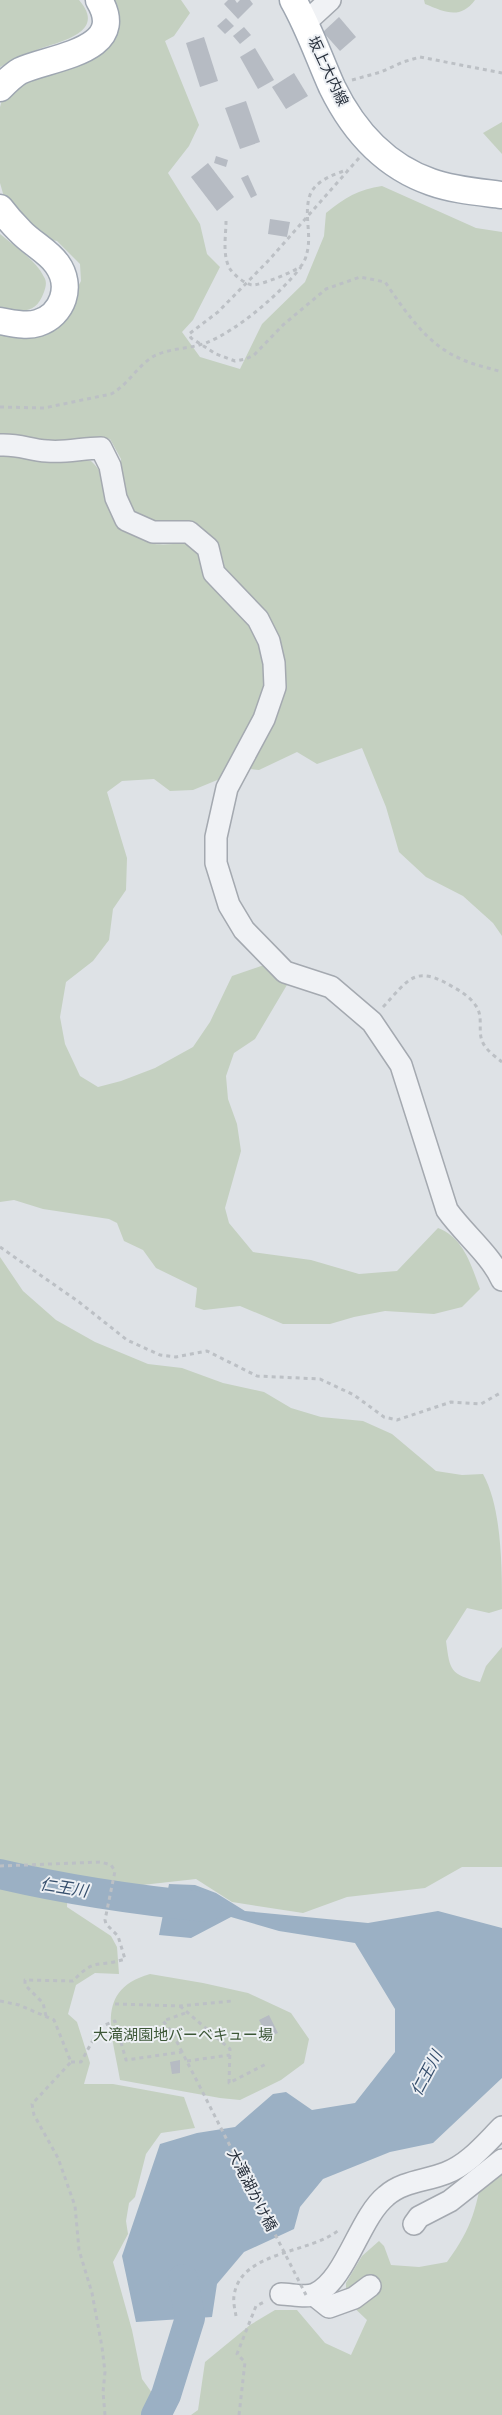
<svg xmlns="http://www.w3.org/2000/svg" width="502" height="2415" viewBox="0 0 502 2415" font-family="Poppins,'Noto Sans JP',sans-serif">
<rect width="100%" height="100%" fill="#dee2e6"/>
<g fill="#c4d0c0">
<path d="M0,0H79C107,32 62,41 39,49C26,54 13,61 0,67Z"/>
<path d="M110,0H181L190,13L174,36L165,41L199,125L189,146L168,173L200,224L207,254L220,267L193,320L182,332L200,357L240,369L262,324L305,282L324,236L326,213C344,198 359,189 382,186L476,228L502,232V936L493,923L463,896L426,877L399,852L386,807L362,748L317,764L297,752L259,770L243,768L281,678L221,571L212,538L140,527L121,488V459L110,439L99,437L37,445L0,436V335H8L64,313L81,281L80,264L57,241L43,238L4,197L0,183V107L2,100L20,80L99,53Z"/>
<path d="M424,0H475C460,20 445,12 425,4Z"/>
<polygon points="502,122 502,154 483,133"/>
<path d="M0,234C14,246 36,260 44,277C47,281 46,287 44,292C35,316 22,311 0,307Z"/>
<path d="M0,449L91,461C116,483 98,516 133,534C138,537 144,541 150,543C166,547 181,541 196,545L261,636L268,690L227,776L193,790L170,791L154,779L122,781L107,792L127,858L126,890L113,909L109,940L93,961L66,982L60,1017L65,1044L80,1076L98,1087L121,1081L155,1068L193,1047L210,1022L232,976L264,965L294,973L255,1039L234,1053L226,1076L228,1099L237,1124L241,1151L225,1208L229,1223L253,1252L311,1260L359,1274L397,1271L438,1228C464,1238 471,1265 480,1289L462,1307L434,1314L385,1311L354,1317L330,1324H283L240,1306L204,1310L195,1307L197,1288L156,1268L143,1250L124,1241L117,1223L109,1219L43,1209L14,1200L0,1202Z"/>
<path d="M0,1257L23,1291L56,1320L95,1342L148,1364L182,1368L223,1383L264,1392L291,1408L321,1417L363,1421L392,1434L436,1471L462,1475L483,1474C502,1508 502,1568 502,1609L489,1613L467,1608L446,1641C450,1671 450,1674 480,1682L486,1666L502,1647V1867H462L425,1888L347,1897L303,1913L232,1902L196,1879L133,1886L90,1878L68,1879L67,1907L111,1936L117,1947L119,1974L95,1973L76,1985L68,2014L77,2022L90,2063L84,2084H113L184,2097L195,2128L161,2133L146,2154L135,2197L129,2203L126,2221L128,2234L113,2262L132,2330L142,2379L168,2415H0Z"/>
<path d="M150,1974L203,1983L248,1993L291,2013L309,2039L304,2063L281,2080L240,2100L220,2098L120,2080C113,2036 93,1990 150,1974Z"/>
<path d="M502,2156V2415H191L198,2410L205,2362L250,2325L275,2310H297L325,2343L351,2355L367,2320L346,2300V2283L362,2256L379,2241L384,2246L391,2265L419,2267L447,2262C473,2227 477,2206 484,2164Z"/>
</g>
<polygon fill="#9bb0c4" points="169,1884 195,1885 216,1893 245,1911 368,1923 438,1911 502,1928 502,2078 433,2143 390,2152 323,2179 300,2207 294,2229 244,2252 217,2284 212,2317 136,2322 122,2256 160,2144 197,2133 235,2127 273,2094 286,2092 312,2110 355,2103 395,2052 395,2009 355,1943 279,1931 231,1917 191,1938 159,1935"/>
<g fill="none" stroke-linecap="round" stroke-linejoin="round">
<g stroke="#9bb0c4" stroke-width="30">
<path d="M0,1874C68,1890 137,1900 207,1907"/>
<polyline points="156,2415 166,2395 190,2318 183,2279"/>
</g>
</g>
<g fill="#b6bbc3">
<polygon points="228,0 235,0 237,3 240,0 250,0 253,4 238,19 224,4"/>
<polygon points="339,17 356,37 340,51 323,32"/>
<polygon points="226,18 234,26 225,34 217,26"/>
<polygon points="244,27 251,35 240,44 233,36"/>
<polygon points="204,37 218,81 200,87 186,43"/>
<polygon points="255,48 274,80 258,89 240,57"/>
<polygon points="294,73 308,96 286,109 272,87"/>
<polygon points="246,101 260,142 240,149 225,108"/>
<polygon points="216,156 228,160 226,167 214,163"/>
<polygon points="208,163 234,197 217,211 191,177"/>
<polygon points="248,175 257,195 251,198 241,178"/>
<polygon points="270,219 290,222 287,237 268,234"/>
<polygon points="269,2015 278,2033 268,2037 259,2020"/>
<polygon points="180,2060 180,2073 172,2074 170,2062"/>
</g>
<g fill="none" stroke-linecap="round" stroke-linejoin="round">
<g stroke="#a4a9b0" stroke-width="24">
<g id="minor">
<polyline points="306,22 330,0"/>
<path d="M0,445C20,444 29,450 47,451C66,453 82,448 101,448L110,466L116,498L126,520L153,532H189L208,548L214,573L258,619L269,641L274,663L275,687L264,719L227,788L216,837V863L229,905L244,930L285,972L331,987L372,1022L401,1065L447,1210C464,1234 490,1254 502,1280"/>
<polyline points="414,2224 419,2217 450,2201 502,2160"/>
<path d="M281,2294C291,2294 307,2298 315,2294C346,2280 359,2218 386,2196C403,2181 426,2181 446,2173C469,2164 485,2144 502,2127"/>
<polyline points="314,2295 329,2307 354,2298 370,2286"/>
</g>
</g>
<g stroke="#9ea6b1" stroke-width="29">
<g id="major">
<path d="M293,0C309,28 319,58 332,87C353,130 385,166 431,182C453,190 479,192 502,195"/>
<path d="M0,88C6,82 13,75 20,71C49,57 130,52 99,0"/>
<path d="M0,208C6,216 13,224 20,231C31,243 48,251 57,264C73,286 63,315 38,323C26,327 12,323 0,321"/>
</g>
</g>
<g stroke="#bcc0c5" stroke-width="3" stroke-dasharray="4 4" stroke-linecap="butt">
<polyline points="352,80 381,72 403,62 420,57 502,73"/>
<path d="M359,158L269,260L218,312L189,334L191,338L216,354L235,361L246,359L254,355L283,325L326,289L360,277L385,282C406,312 426,344 461,359C474,365 489,368 502,372"/>
<path d="M226,221C226,236 222,255 230,269C234,275 245,284 252,285C259,286 296,271 301,266C303,264 306,258 306,256C313,236 303,215 310,195C315,181 334,174 347,170"/>
<path d="M0,407L44,408L111,394C128,385 137,366 154,356C170,348 189,349 206,343C238,330 280,294 301,267"/>
<path d="M383,1007C409,979 415,964 453,987C461,991 471,998 476,1006C484,1017 477,1032 483,1043C487,1051 496,1057 502,1062"/>
<polyline points="0,1247 79,1302 127,1340 160,1355 176,1357 207,1351 257,1376 320,1379 354,1395 384,1417 397,1420 451,1402 481,1404 502,1392"/>
<path d="M0,1866L101,1862L111,1865L115,1871L105,1920L106,1924L118,1936L125,1959C98,1968 95,1957 73,1981L25,1980V1985L43,2003L46,2016"/>
<polyline points="0,2001 19,2005 54,2020 71,2062 32,2104 34,2115 58,2158 75,2206 79,2250 92,2293 102,2347 105,2372 103,2392 105,2415"/>
<polyline points="115,2004 180,2006 232,2001"/>
<polyline points="180,2006 230,2049 229,2083 266,2064"/>
<polyline points="182,2052 172,2032 163,2021 188,2012"/>
<polyline points="187,2061 230,2055"/>
<polyline points="71,2062 81,2062 100,2027 115,2021 126,2060 182,2052 199,2085"/>
<path d="M236,2316C235,2310 233,2302 234,2296C240,2250 312,2254 340,2229"/>
<polyline points="239,2415 245,2362 237,2354 256,2306 266,2301"/>
</g>
<use href="#minor" stroke="#f0f2f5" stroke-width="21"/>
<use href="#major" stroke="#fff" stroke-width="26"/>
<polyline stroke="#bcc0c5" stroke-width="3" stroke-dasharray="4 4" stroke-linecap="butt" points="199,2085 306,2295"/>
</g>
<g text-anchor="middle" stroke-width="4" stroke-linejoin="round" paint-order="stroke">
<g font-size="15" fill="#28303c" stroke="#edf0f4">
<text transform="translate(328 71) rotate(65)" y="5">坂上大内線</text>
<text transform="translate(252 2190) rotate(63)" y="5">大滝湖かけ橋</text>
</g>
<g font-size="15" fill="#3d5737" stroke="#edf0f4">
<text x="183" y="2040">大滝湖園地バーベキュー場</text>
</g>
<g font-size="16" font-style="italic" fill="#364f6d" stroke="#edf0f4">
<text transform="translate(64 1887) rotate(9)" y="6">仁王川</text>
<text transform="translate(426 2073) rotate(-62)" y="6">仁王川</text>
</g>
</g>
</svg>
